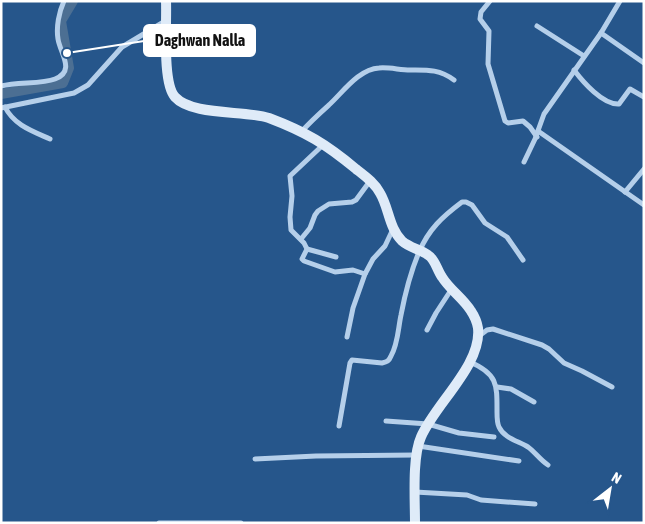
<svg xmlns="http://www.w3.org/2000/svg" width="645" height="524" viewBox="0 0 645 524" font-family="'Asap Condensed',sans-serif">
<rect width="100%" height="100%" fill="#26568b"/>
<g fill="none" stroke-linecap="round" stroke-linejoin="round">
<polyline stroke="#4c6f93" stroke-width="10" points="1,94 63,83 69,68 61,21 73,1"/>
<g stroke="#b5cfea" stroke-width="5">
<polyline points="490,1 481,12 480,19 489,31 488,64 505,121 508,123 523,121 530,127 537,137"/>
<polyline points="537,26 584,56"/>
<polyline points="601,33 644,63"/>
<path d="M574,70C583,82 603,105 619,104L630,89L644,97"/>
<path d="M1,86C18,82 42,84 55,79C76,71 60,53 58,39C56,27 59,12 64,1"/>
<path d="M5,107C14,125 32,131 50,139"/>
<polyline points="1,108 74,93 88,85 122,47 167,20"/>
<path d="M302,131C311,121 320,113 330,104C343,92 359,69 379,68C389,67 400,70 410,70C427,70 439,69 454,80"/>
<polyline points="538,131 644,205"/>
<polyline points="324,144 290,176 292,196 290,217 291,230 304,243 307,249 302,259 304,261 335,272 353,270 365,274"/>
<polyline points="524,162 535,139 544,114 601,33 620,1"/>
<polyline points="625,192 644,169"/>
<polyline points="301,239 310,228 315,215 318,211 329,204 352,202 356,200 370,181"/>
<polyline points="307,249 336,257"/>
<polyline points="427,330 436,313 451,290"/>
<polyline points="479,336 487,330 493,329 542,345 549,349 564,363 582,371 612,387"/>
<polyline points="347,337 353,308 365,274 373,259 385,246 393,229"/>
<path d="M470,362C498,374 497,385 497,412C497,417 497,423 499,427C504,438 518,441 528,447C535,452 540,460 548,465"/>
<polyline points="497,387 511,389 534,402"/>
<polyline points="386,421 428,424 459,433 494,437"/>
<path d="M339,426L350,363L352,360L382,363C387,362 389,361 391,356C398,344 398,329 401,315C405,294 411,271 419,252C429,229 442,217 462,202H466L472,205L485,223L507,237L523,260"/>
<polyline points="418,446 519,461"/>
<polyline points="255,459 316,456 416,455"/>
<polyline points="415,492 467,495 481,500 535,504"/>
<polyline points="159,523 241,523"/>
</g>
<path stroke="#dfebf8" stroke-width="10" d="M166,1C167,23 162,83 175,97C192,116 245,110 269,118C306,132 326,144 356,169C365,176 375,183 380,193C389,208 389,228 402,241C410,248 420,249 428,255C435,259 437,270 442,277C450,290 463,298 471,311C475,317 477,322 478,328C482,365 435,404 421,437C412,457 415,500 415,523"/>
</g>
<path fill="none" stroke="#fff" stroke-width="2" d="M67 53L144 41"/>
<circle fill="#fff" stroke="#26568b" stroke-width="2" cx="67" cy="53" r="5"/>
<rect fill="#fff" stroke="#fff" stroke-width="2" x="144" y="25" width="111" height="31" rx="5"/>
<g font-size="16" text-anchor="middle" font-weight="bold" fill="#111">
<text x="200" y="46">Daghwan Nalla</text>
</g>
<rect width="645" height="524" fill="none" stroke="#ffffff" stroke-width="5"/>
<g transform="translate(610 489) rotate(31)" stroke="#26568b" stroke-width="4" paint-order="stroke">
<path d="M0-4L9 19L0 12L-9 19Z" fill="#ffffff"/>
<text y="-8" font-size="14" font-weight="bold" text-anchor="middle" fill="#ffffff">N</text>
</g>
</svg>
